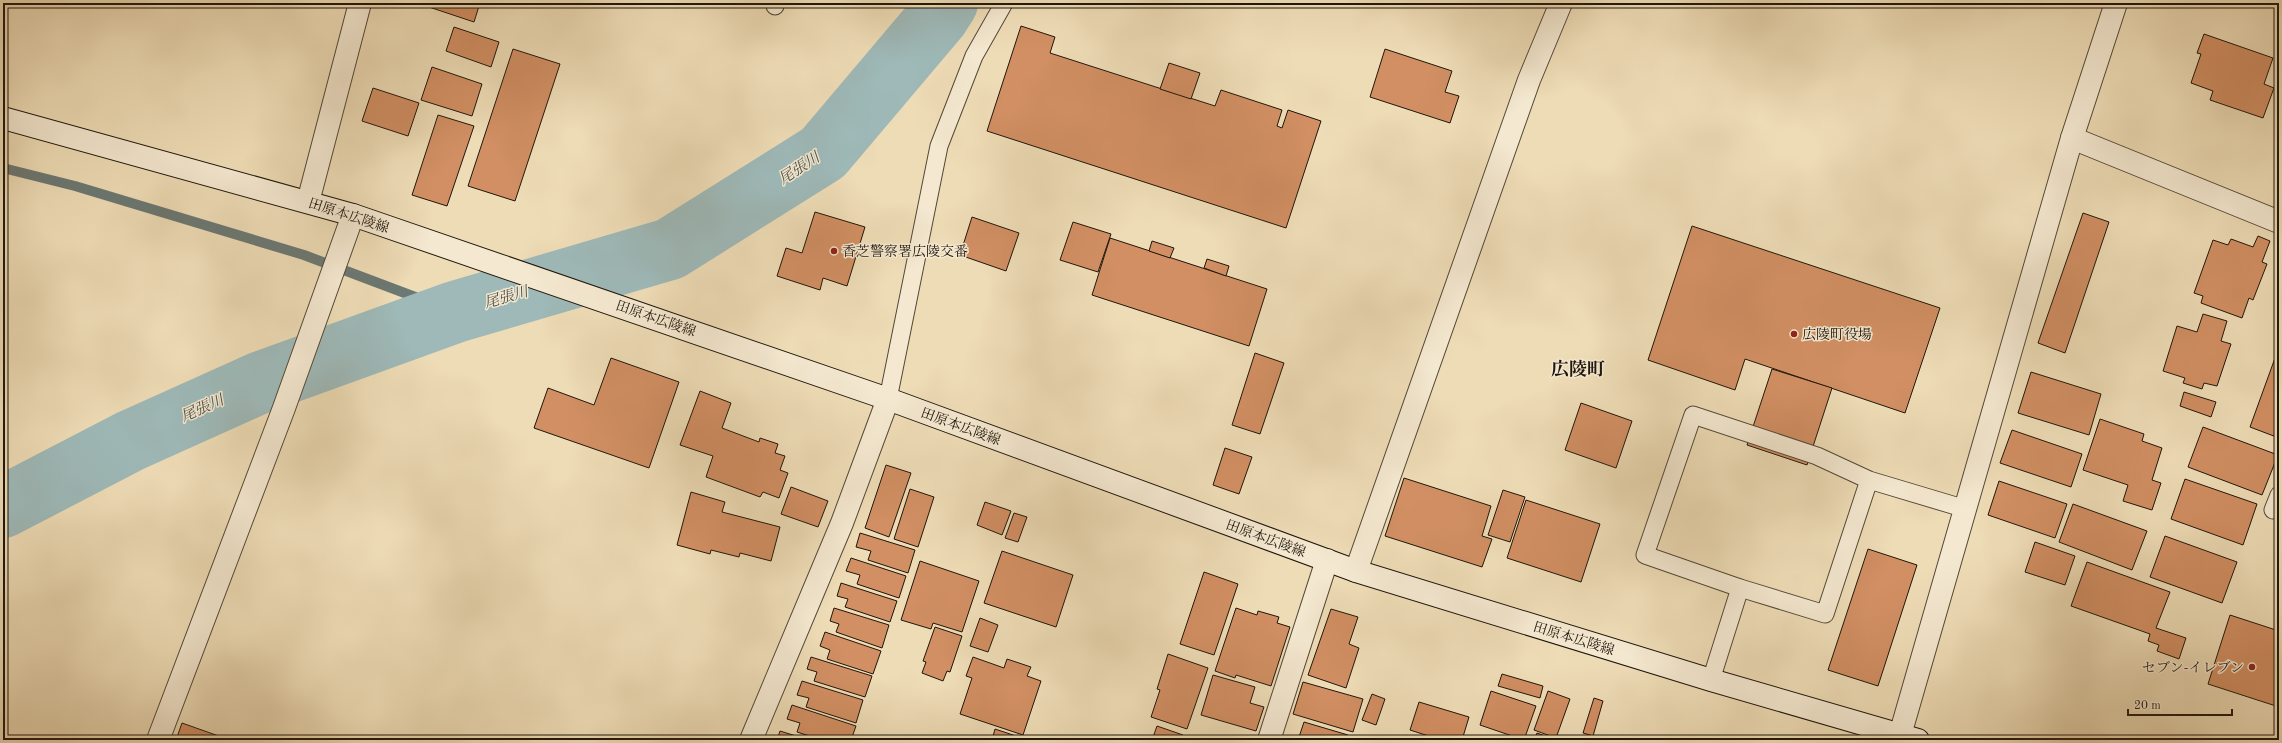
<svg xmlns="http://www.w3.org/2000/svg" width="2282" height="743" viewBox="0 0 2282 743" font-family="'Old Standard TT','Noto Serif JP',serif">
<rect width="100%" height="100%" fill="#eedcb6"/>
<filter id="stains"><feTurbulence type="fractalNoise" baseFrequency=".005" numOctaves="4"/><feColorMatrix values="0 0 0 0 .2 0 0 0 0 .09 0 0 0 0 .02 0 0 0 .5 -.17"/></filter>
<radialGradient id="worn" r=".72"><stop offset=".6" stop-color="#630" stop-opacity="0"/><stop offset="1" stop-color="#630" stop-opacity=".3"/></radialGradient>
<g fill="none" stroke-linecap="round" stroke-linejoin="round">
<polyline stroke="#6b7873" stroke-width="10" points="3,168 75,186 304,255 455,312"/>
<polyline stroke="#9eb9b8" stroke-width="62" points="3,507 130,441 259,383 455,312 670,249 823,153 938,17 947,3"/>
</g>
<g fill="#d18f63" stroke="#1f160b">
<polygon points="427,3 480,3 474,22 426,6"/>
<polygon points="1021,26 1055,37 1050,53 1215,106 1221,90 1282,110 1277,126 1282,128 1288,110 1321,121 1286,228 987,131"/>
<polygon points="454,27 499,42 491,67 446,51"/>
<polygon points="2204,34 2273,58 2264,84 2274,88 2263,118 2210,100 2213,91 2191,83 2201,54 2197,53"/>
<polygon points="513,49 560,64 515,201 468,186"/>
<polygon points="1385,49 1452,71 1445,92 1459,96 1450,123 1370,97"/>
<polygon points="1169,63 1200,73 1191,99 1160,89"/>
<polygon points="432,67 482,84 472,116 421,100"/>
<polygon points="373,88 419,103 408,136 362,121"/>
<polygon points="438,115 474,126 447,206 412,195"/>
<polygon points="815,212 865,227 847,286 823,278 820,290 777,276 786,248 802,253"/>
<polygon points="2083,213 2109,222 2065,353 2038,343"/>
<polygon points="972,217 1019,233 1006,271 960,255"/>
<polygon points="1073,222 1111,234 1098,272 1060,260"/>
<polygon points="1692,226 1940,308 1905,413 1745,359 1735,390 1648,360"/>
<polygon points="2258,236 2270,241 2262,262 2267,264 2253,300 2249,298 2242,318 2201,303 2203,296 2194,293 2213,240 2228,245 2231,239 2253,247"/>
<polygon points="1110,238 1267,289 1249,346 1092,295"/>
<polygon points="1152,241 1174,248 1170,258 1149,251"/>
<polygon points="1207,259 1229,266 1226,276 1204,268"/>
<polygon points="2203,314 2227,321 2221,341 2231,344 2217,386 2204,383 2202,389 2183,383 2185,378 2163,371 2177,326 2197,332"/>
<polygon points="2279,347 2279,438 2250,427"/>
<polygon points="1255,353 1284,363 1260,434 1232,425"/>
<polygon points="611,358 679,382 649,468 534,428 548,388 594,405"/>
<polygon points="1772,369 1832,388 1807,465 1747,445"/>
<polygon points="2031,372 2101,394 2089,435 2018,413"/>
<polygon points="700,391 731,403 722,428 759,442 760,438 778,444 775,453 785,456 780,470 788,473 779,498 763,492 760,497 706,477 713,456 680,445"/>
<polygon points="2184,392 2216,402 2211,417 2180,406"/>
<polygon points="1581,403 1632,421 1616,468 1565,450"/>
<polygon points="2100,419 2144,434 2142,441 2162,448 2152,480 2161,483 2152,510 2123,501 2128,485 2083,470"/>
<polygon points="2203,427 2278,455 2262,495 2188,467"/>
<polygon points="2012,430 2082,454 2071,487 2000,463"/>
<polygon points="1225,448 1252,457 1239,494 1213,485"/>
<polygon points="886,465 911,473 889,537 865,528"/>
<polygon points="1404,478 1491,506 1482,536 1492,539 1482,567 1385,536"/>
<polygon points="2185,479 2257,504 2243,545 2171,519"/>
<polygon points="1999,481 2067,504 2055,538 1988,515"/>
<polygon points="791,487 828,501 818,527 781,514"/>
<polygon points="910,489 934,497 918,547 894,539"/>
<polygon points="1503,490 1525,497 1510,542 1488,535"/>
<polygon points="691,492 725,502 722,512 780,527 771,561 740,553 739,557 711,550 710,554 677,545"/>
<polygon points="1526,500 1600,524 1581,582 1507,558"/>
<polygon points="985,502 1011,511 1002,535 977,525"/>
<polygon points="2073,504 2147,531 2132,570 2059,542"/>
<polygon points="1014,513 1027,517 1018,542 1005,538"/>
<polygon points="860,533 915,550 908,573 868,560 871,551 856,547"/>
<polygon points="2165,536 2237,562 2222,603 2150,577"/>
<polygon points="2035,542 2075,556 2065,585 2025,572"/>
<polygon points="1868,549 1917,565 1878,686 1828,670"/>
<polygon points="1002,551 1073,575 1056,627 984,603"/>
<polygon points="851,558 906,576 899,598 857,584 860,575 846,571"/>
<polygon points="920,561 979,581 962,632 933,623 931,629 901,620"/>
<polygon points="2087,562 2170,592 2156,628 2186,638 2179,659 2157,651 2159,645 2148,641 2150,634 2071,606"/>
<polygon points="1204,572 1238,584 1214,655 1180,644"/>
<polygon points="841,583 897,601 890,622 845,607 848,599 837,596"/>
<polygon points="834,608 889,625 882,648 836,632 839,624 830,621"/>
<polygon points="1236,608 1257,615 1258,611 1279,617 1277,623 1290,627 1271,686 1236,675 1235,678 1215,671"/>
<polygon points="1331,609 1358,617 1349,644 1359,648 1346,688 1308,675"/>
<polygon points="2230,615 2279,631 2279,707 2208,684"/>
<polygon points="980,618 998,625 988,652 970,646"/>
<polygon points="935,627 962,636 950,672 947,671 943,681 922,673 926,662 923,661"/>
<polygon points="825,632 881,651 873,674 827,659 830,650 820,646"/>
<polygon points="1168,654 1208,668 1187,729 1151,717 1160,690 1157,689"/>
<polygon points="811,657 872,676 865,697 814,681 817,672 807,669"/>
<polygon points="973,657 1004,668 1007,659 1031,667 1027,676 1041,681 1023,735 960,714 972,678 966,676"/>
<polygon points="1502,674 1543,686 1540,698 1498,686"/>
<polygon points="1213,675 1255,687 1250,703 1264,707 1256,731 1201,715"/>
<polygon points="802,681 863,700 856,723 806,707 809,698 797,695"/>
<polygon points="1303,682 1363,699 1353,732 1293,714"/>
<polygon points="1491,691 1536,706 1524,740 1480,725"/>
<polygon points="1548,691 1570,699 1556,738 1534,730"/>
<polygon points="1372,694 1385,699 1376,725 1362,720"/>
<polygon points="1594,698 1603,701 1593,736 1583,733"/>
<polygon points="1419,702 1469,717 1462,740 1441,740 1410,730"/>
<polygon points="792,705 856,726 851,740 822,740 797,732 800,723 787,719"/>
<polygon points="1304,722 1348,735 1346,740 1298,740"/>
<polygon points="182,723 230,740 176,740"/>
<polygon points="1157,726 1183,735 1181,740 1152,740"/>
<polygon points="995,729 1028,740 992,740"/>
<polygon points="780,731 809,740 777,740"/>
<polygon points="1537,733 1556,740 1534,740"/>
</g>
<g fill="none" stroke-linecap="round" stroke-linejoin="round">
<g stroke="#534836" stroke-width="19">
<g id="service">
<polyline points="775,6 775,3"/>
<polyline points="888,399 939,146 974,56 1004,3"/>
<polyline points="1869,480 1825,614 1740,588 1645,555 1693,415 1817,456 1869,480 1966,509"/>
<polyline points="2273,510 2279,495"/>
<polyline points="1711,680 1740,588"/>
</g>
</g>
<g stroke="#534836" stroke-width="24">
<g id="minor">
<polyline points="2072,138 2279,222"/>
<polyline points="308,202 360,3"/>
<polyline points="1356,571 1529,80 1561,3"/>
<polyline points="158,740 284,408 353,215"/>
<polyline points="751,740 842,523 888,399"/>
<polyline points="1269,740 1327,560"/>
</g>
</g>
<g stroke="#534836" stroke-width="24">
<polyline id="tertiary" points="1901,740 1900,735 2072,138 2116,3"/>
</g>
<g stroke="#1f160b" stroke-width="24">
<polyline id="secondary" points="3,118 353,215 888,399 1356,571 1711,680 1918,740"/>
</g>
<use href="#service" stroke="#f4e8d0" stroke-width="17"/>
<use href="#minor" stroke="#f4e8d0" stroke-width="22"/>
<use href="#tertiary" stroke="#f4e8d0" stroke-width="22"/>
<use href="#secondary" stroke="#f4e8d0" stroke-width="22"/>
</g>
<g fill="#8f2418" stroke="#f4e8d0" stroke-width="1.5">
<circle cx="834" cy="251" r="4"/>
<circle cx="1794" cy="334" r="4"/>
<circle cx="2252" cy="667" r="4"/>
</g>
<g text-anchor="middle" stroke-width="3" stroke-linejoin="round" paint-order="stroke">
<g font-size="14" fill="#1f160b" stroke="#f4e8d0">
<text transform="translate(349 215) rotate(18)" y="5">田原本広陵線</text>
<text transform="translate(656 318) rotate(19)" y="5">田原本広陵線</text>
<text transform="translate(961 426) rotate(20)" y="5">田原本広陵線</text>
<text transform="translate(1266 538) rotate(20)" y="5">田原本広陵線</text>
<text transform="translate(1574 638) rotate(17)" y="5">田原本広陵線</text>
</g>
<g font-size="14" fill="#1f160b" stroke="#f4e8d0" text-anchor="start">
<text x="842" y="256">香芝警察署広陵交番</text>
<text x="1802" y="339">広陵町役場</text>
<text x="2244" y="672" text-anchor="end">セブン-イレブン</text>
</g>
<g font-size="15" font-style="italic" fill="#4b4f48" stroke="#f4e8d0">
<text transform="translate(799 168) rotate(-33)" y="5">尾張川</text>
<text transform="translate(506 297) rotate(-16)" y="5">尾張川</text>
<text transform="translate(202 408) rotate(-24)" y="5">尾張川</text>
</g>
<g font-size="18" font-weight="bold" fill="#1f160b" stroke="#f4e8d0">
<text x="1578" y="375">広陵町</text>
</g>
</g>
<rect width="2282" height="743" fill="none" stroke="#eedcb6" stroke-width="16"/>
<rect x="4" y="4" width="2274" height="735" fill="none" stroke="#1f160b" stroke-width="2"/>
<rect x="8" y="8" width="2266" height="727" fill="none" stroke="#1f160b"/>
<path d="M2128 709v6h104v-6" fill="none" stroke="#1f160b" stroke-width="2"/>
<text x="2134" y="709" font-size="12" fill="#1f160b" stroke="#f4e8d0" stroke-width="3" paint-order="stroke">20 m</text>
<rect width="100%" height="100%" filter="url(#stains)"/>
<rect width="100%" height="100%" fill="url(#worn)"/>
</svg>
